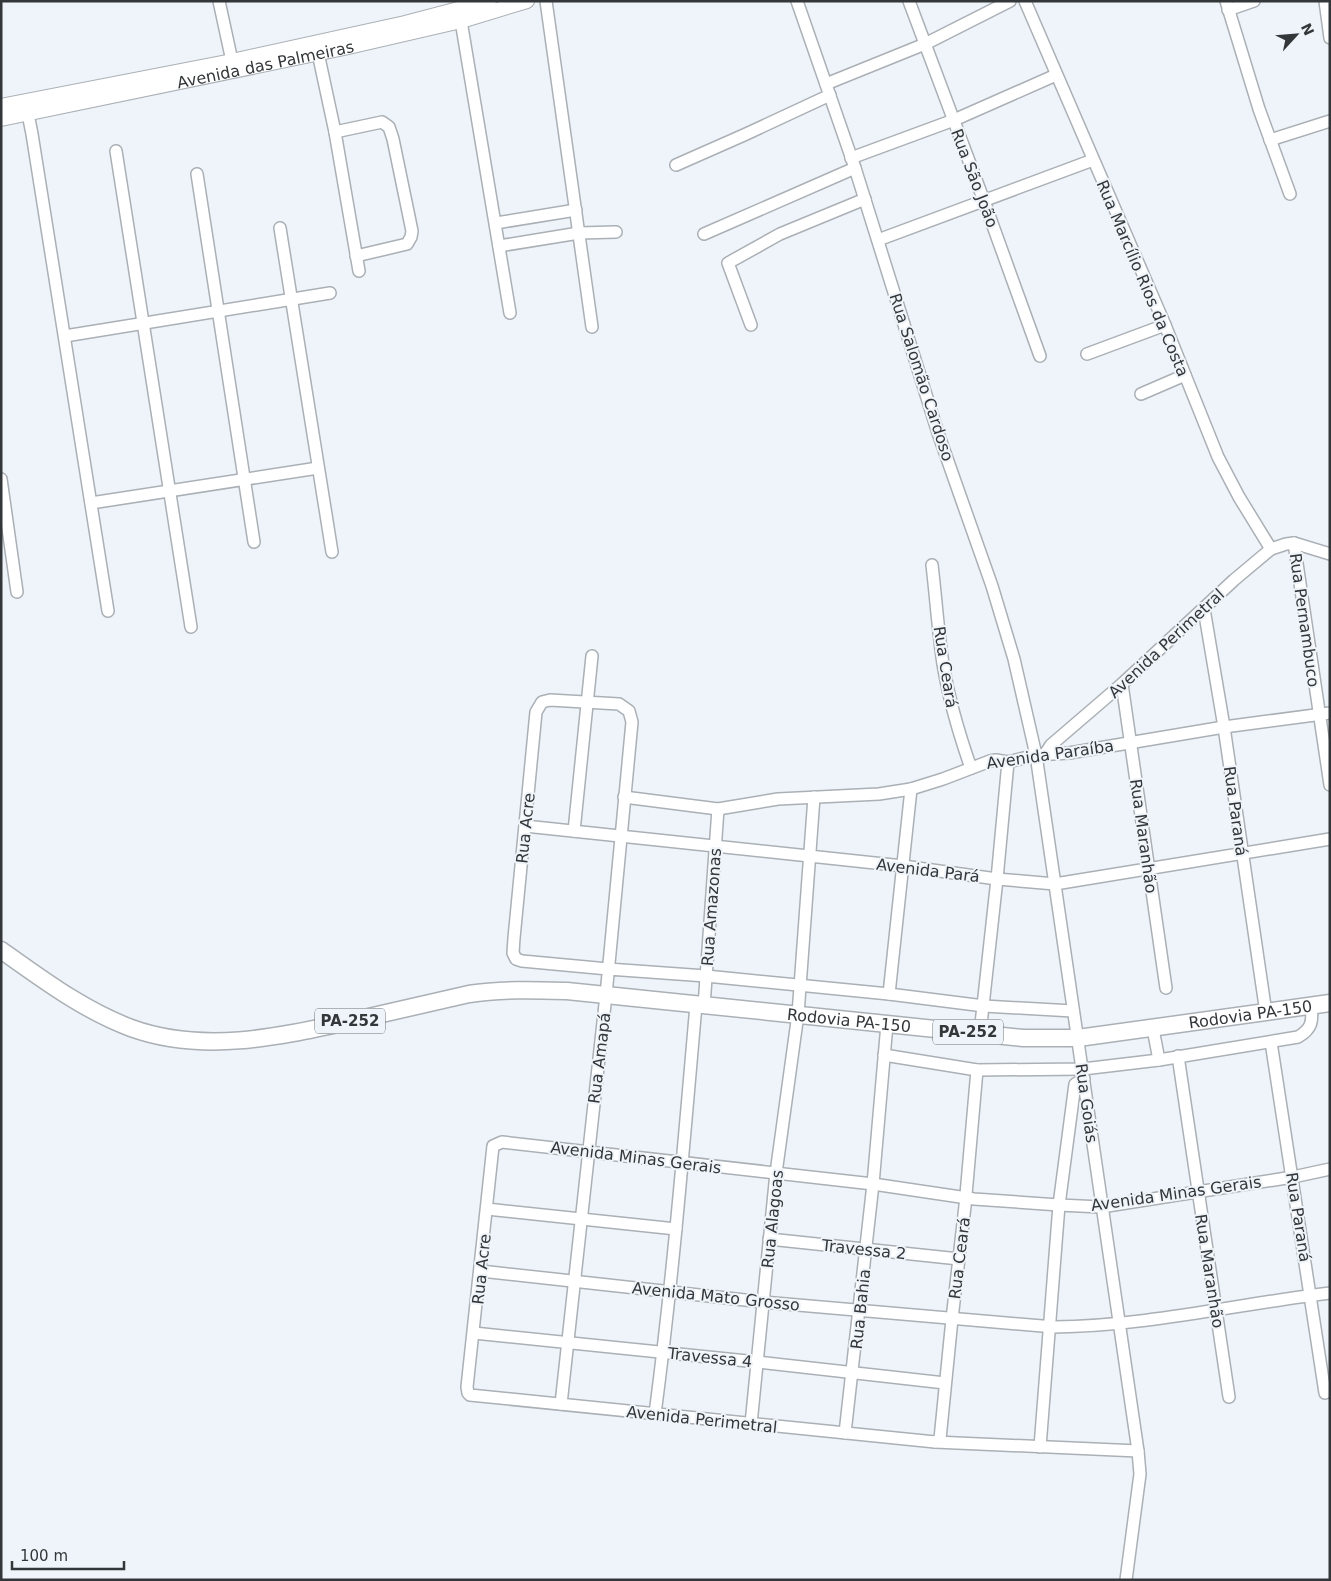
<svg xmlns="http://www.w3.org/2000/svg" width="1331" height="1581" viewBox="0 0 1331 1581" font-family="'DejaVu Sans',sans-serif">
<rect width="100%" height="100%" fill="#eef4f9"/>
<g fill="none" stroke-linecap="round" stroke-linejoin="round">
<g stroke="#aab0b5" stroke-width="14">
<g id="minor">
<polyline points="219,1 232,61"/>
<polyline points="546,1 592,327"/>
<polyline points="797,1 855,168 938,433 992,586 1014,659 1036,755 1138,1451 1140,1474 1126,1580"/>
<polyline points="909,1 984,201 1040,356"/>
<polyline points="1025,1 1165,325 1218,457 1239,497 1271,549"/>
<polyline points="1226,1 1259,109 1290,194"/>
<polyline points="1325,1 1330,38"/>
<polyline points="1228,10 1254,1"/>
<polyline points="461,21 510,313"/>
<polyline points="318,53 335,132 359,271"/>
<polyline points="826,84 925,44 1010,1"/>
<polyline points="28,114 32,134 108,611"/>
<polyline points="335,132 382,122 389,127 393,139 412,231 411,237 407,244 356,256"/>
<polyline points="1270,140 1330,121"/>
<polyline points="116,151 191,627"/>
<polyline points="851,158 954,120 1056,75"/>
<polyline points="676,165 744,135 830,95"/>
<polyline points="197,174 254,542"/>
<polyline points="496,223 576,210"/>
<polyline points="280,228 332,552"/>
<polyline points="704,234 855,168"/>
<polyline points="878,240 1093,160"/>
<polyline points="499,246 579,233 616,232"/>
<polyline points="751,325 728,263 780,234 865,199"/>
<polyline points="65,336 330,293"/>
<polyline points="1087,354 1165,325"/>
<polyline points="1141,394 1185,375"/>
<polyline points="1,479 17,592"/>
<polyline points="91,503 318,468"/>
<polyline points="1294,543 1330,785"/>
<path d="M932,565C936,598 938,631 943,664C949,700 959,734 971,768"/>
<polyline points="1204,609 1224,727 1266,1013"/>
<polyline points="1122,684 1166,988"/>
<polyline points="1045,754 1051,745 1122,684 1234,580 1271,549 1286,544 1294,543 1330,554"/>
<polyline points="624,797 718,809 778,799 879,794 911,789 943,779 990,761 996,760 1008,762 1036,755 1069,753 1224,727 1330,713"/>
<polyline points="525,826 903,866 997,879 1055,884 1330,839"/>
<polyline points="574,831 592,656"/>
<polyline points="889,994 911,789"/>
<polyline points="704,1006 718,809"/>
<polyline points="1153,1029 1159,1060"/>
<polyline points="980,1033 997,879 1008,762"/>
<polyline points="1271,1042 1325,1393"/>
<path d="M884,1055L977,1070L1083,1069L1159,1060L1298,1037C1312,1029 1313,1021 1311,1006"/>
<polyline points="1178,1056 1229,1397"/>
<polyline points="487,1209 676,1229"/>
<polyline points="769,1239 959,1259"/>
<path d="M481,1271L763,1302L1054,1327C1147,1326 1238,1304 1330,1293"/>
<polyline points="474,1333 757,1362 945,1383"/>
<path d="M561,1404L606,995C614,904 623,813 632,722L629,711L619,704L550,700L542,702L536,712L514,938L513,953L516,959L522,961L608,969L706,976L889,994L984,1006L1073,1011"/>
<path d="M655,1414C673,1278 684,1142 696,1005"/>
<polyline points="751,1424 776,1173 798,1014 814,797"/>
<polyline points="845,1433 873,1184 887,1024"/>
<polyline points="935,1442 940,1439 952,1319 965,1206 977,1070"/>
<polyline points="1040,1447 1059,1205 1075,1084 1084,1079"/>
<polyline points="1138,1451 935,1442 470,1395 468,1393 467,1387 493,1146 502,1142 873,1184 974,1199 1059,1205 1101,1207 1293,1177 1330,1169"/>
</g>
</g>
<g stroke="#aab0b5" stroke-width="16">
<g id="major">
<polyline points="1,106 232,61 405,23 489,1"/>
<path id="s1" d="M1,119L344,48L461,21L527,1"/>
</g>
</g>
<g stroke="#aab0b5" stroke-width="19">
<g id="highway">
<path id="s2" d="M1,950C42,979 83,1010 131,1028C203,1054 278,1037 351,1021C390,1012 429,1003 469,994C502,989 533,990 567,991L1023,1038H1078L1330,1003"/>
</g>
</g>
<use href="#minor" stroke="#fff" stroke-width="11"/>
<use href="#major" stroke="#fff" stroke-width="14"/>
<use href="#highway" stroke="#fff" stroke-width="16"/>
</g>
<g text-anchor="middle" stroke-width="4" stroke-linejoin="round" paint-order="stroke">
<g fill="#eef4f9" stroke="#6c7073" stroke-width="1">
<rect x="315" y="1008.5" width="70" height="25" rx="4"/>
<rect x="933" y="1019.5" width="70" height="25" rx="4"/>
</g>
<g font-size="15" font-weight="bold" fill="#343739">
<text x="350" y="1026">PA-252</text>
<text x="968" y="1037">PA-252</text>
</g>
<g font-size="16" fill="#343739" stroke="#eef4f9">
<text dy="6" stroke="none"><textPath href="#s1" startOffset="270">Avenida das Palmeiras</textPath></text>
<text transform="translate(975 178) rotate(69)" y="6">Rua São João</text>
<text transform="translate(1143 278) rotate(67)" y="6">Rua Marcílio Rios da Costa</text>
<text transform="translate(922 377) rotate(72)" y="6">Rua Salomão Cardoso</text>
<text transform="translate(1305 620) rotate(82)" y="6">Rua Pernambuco</text>
<text transform="translate(1166 643) rotate(-43)" y="6">Avenida Perimetral</text>
<text transform="translate(946 667) rotate(81)" y="6">Rua Ceará</text>
<text transform="translate(1050 754) rotate(-8)" y="6">Avenida Paraíba</text>
<text transform="translate(1236 811) rotate(82)" y="6">Rua Paraná</text>
<text transform="translate(525 828) rotate(-84)" y="6">Rua Acre</text>
<text transform="translate(1144 836) rotate(82)" y="6">Rua Maranhão</text>
<text transform="translate(928 870) rotate(7)" y="6">Avenida Pará</text>
<text transform="translate(711 907) rotate(-86)" y="6">Rua Amazonas</text>
<text dy="6" stroke="none"><textPath href="#s2" startOffset="1282">Rodovia PA-150</textPath></text>
<text dy="6" stroke="none"><textPath href="#s2" startOffset="878">Rodovia PA-150</textPath></text>
<text transform="translate(599 1058) rotate(-83)" y="6">Rua Amapá</text>
<text transform="translate(1087 1103) rotate(82)" y="6">Rua Goiás</text>
<text transform="translate(636 1157) rotate(7)" y="6">Avenida Minas Gerais</text>
<text transform="translate(1176 1193) rotate(-8)" y="6">Avenida Minas Gerais</text>
<text transform="translate(1299 1217) rotate(81)" y="6">Rua Paraná</text>
<text transform="translate(772 1219) rotate(-84)" y="6">Rua Alagoas</text>
<text transform="translate(864 1249) rotate(6)" y="6">Travessa 2</text>
<text transform="translate(959 1258) rotate(-83)" y="6">Rua Ceará</text>
<text transform="translate(481 1269) rotate(-84)" y="6">Rua Acre</text>
<text transform="translate(1210 1271) rotate(81)" y="6">Rua Maranhão</text>
<text transform="translate(716 1296) rotate(6)" y="6">Avenida Mato Grosso</text>
<text transform="translate(860 1309) rotate(-84)" y="6">Rua Bahia</text>
<text transform="translate(710 1357) rotate(6)" y="6">Travessa 4</text>
<text transform="translate(702 1419) rotate(6)" y="6">Avenida Perimetral</text>
</g>
</g>
<rect width="1331" height="1581" fill="none" stroke="#343739" stroke-width="5"/>
<g transform="translate(1296 35) rotate(64)" stroke="#eef4f9" stroke-width="4" paint-order="stroke">
<path d="M0-4L9 19L0 12L-9 19Z" fill="#343739"/>
<text y="-8" font-size="14" font-weight="bold" text-anchor="middle" fill="#343739">N</text>
</g>
<path d="M12 1561v8h112v-8" fill="none" stroke="#343739" stroke-width="2.5"/>
<text x="20" y="1561" font-size="15" fill="#343739" stroke="#eef4f9" stroke-width="4" paint-order="stroke">100 m</text>
</svg>
